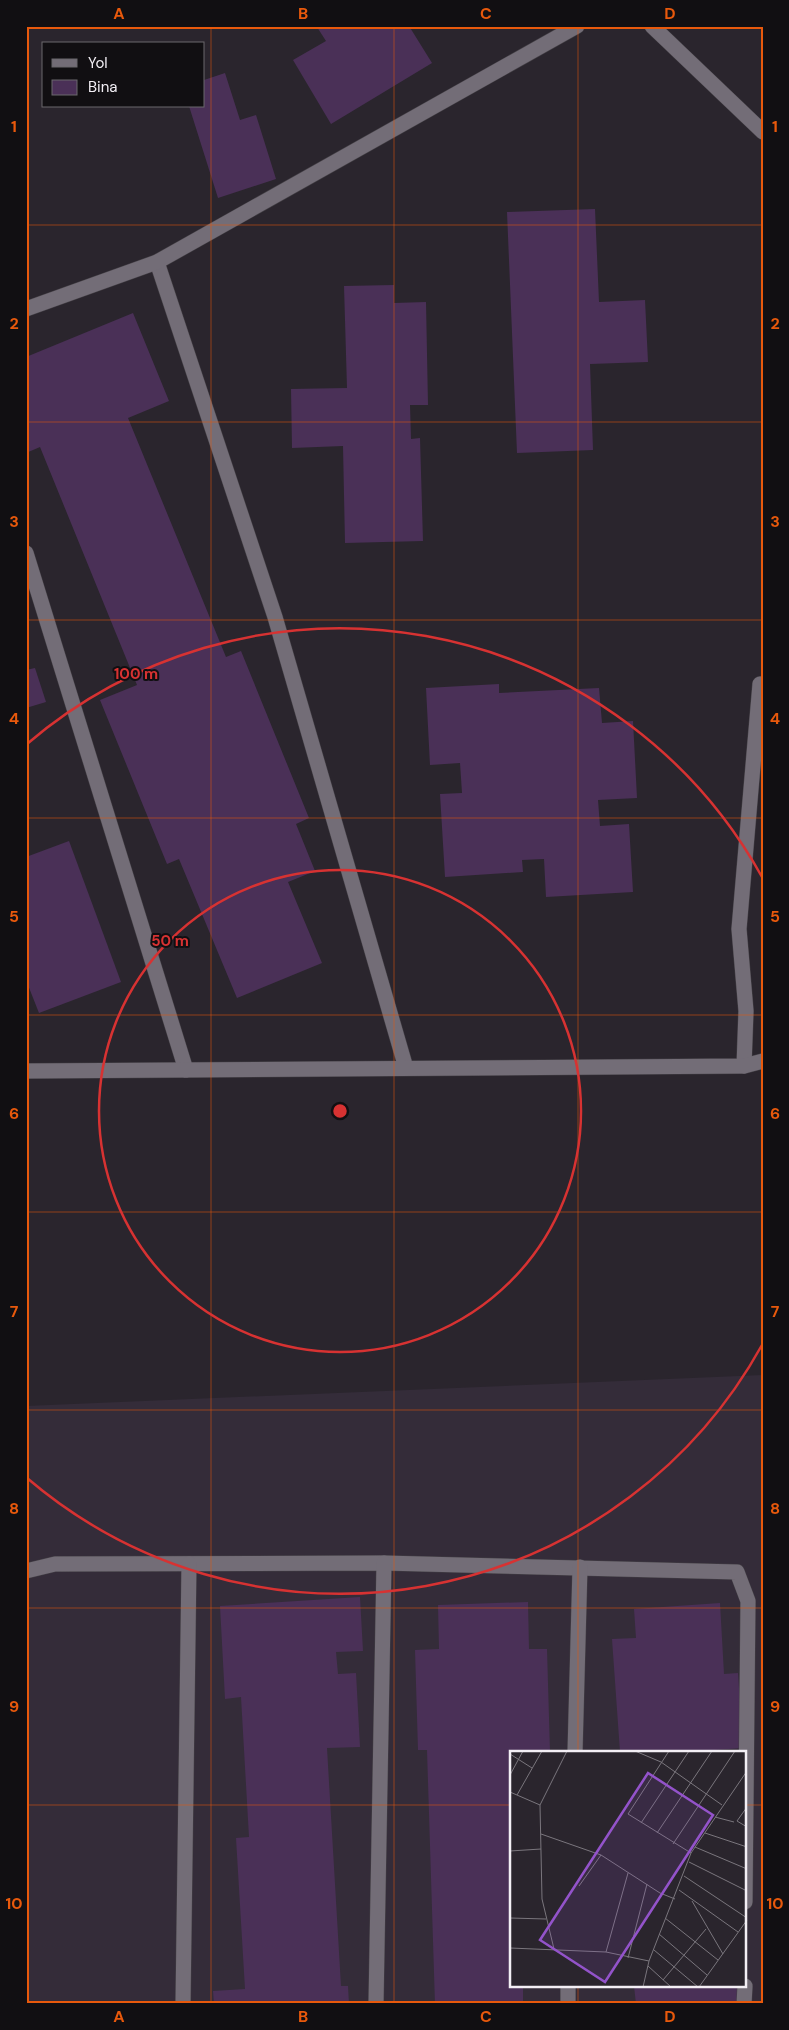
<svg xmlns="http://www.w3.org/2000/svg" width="789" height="2030" viewBox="0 0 789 2030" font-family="'DM Sans',sans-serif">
<rect width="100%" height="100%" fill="#2a252d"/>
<path fill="#342c39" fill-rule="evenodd" d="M763,1375V2004H26V1406ZM512,1752H745V1986H512Z"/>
<g fill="#4a3057">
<polygon points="319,26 409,26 432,63 331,124 293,60 326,41 317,27"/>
<polygon points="225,73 240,120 256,115 276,179 218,198 189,106 204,106 204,80"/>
<polygon points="595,209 599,302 645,300 648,362 590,364 593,450 517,453 507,212"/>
<polygon points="394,285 394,303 426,302 428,405 410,405 411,439 420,438 423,541 345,543 343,446 292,448 291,389 347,388 344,286"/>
<polygon points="133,313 169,401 128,418 226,657 241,651 309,818 296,824 315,871 288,882 322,963 237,998 179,859 167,864 100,700 137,685 40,447 26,453 26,357"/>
<polygon points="35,668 46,702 26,708 26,670"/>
<polygon points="499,684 499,693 599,688 602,723 633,721 637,798 598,800 600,826 629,824 633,892 546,897 544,859 522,860 523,872 445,877 440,794 462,793 460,763 430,765 426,688"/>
<polygon points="69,841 121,982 39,1013 26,980 26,857"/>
<polygon points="360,1597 363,1651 336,1652 338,1674 356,1673 360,1747 327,1748 341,1986 348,1986 349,2004 214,2004 213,1991 245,1989 236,1838 249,1837 241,1697 225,1699 220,1606"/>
<polygon points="528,1602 529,1649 547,1649 550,1752 512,1752 512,1986 523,1986 523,2004 435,2004 427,1750 418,1750 415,1650 439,1649 438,1605"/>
<polygon points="720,1603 724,1674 738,1673 743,1748 715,1750 715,1752 620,1752 612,1639 636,1638 634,1609"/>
<polygon points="634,1986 739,1986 740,2002 636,2004"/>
</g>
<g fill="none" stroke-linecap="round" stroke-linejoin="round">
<g stroke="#444046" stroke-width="16">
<g id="minor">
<polyline points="652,26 763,132"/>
<polyline points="157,262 275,617 406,1068"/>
<polyline points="26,309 157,262 577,26"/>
<polyline points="26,553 186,1070"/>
<polyline points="744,1066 746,1011 739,929 760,684"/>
<polyline points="26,1071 744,1066 763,1061"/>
<polyline points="26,1571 55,1564 384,1563 737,1572 748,1601 745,1902"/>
<polyline points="575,1752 580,1567"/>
<polyline points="183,2004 189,1564"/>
<polyline points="376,2004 384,1563"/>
<polyline points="568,2004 568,1986"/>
<polyline points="744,2004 745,1986"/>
</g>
</g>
<use href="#minor" stroke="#736d77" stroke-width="15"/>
</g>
<path fill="none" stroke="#e8590c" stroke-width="1" stroke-opacity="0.55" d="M211,26V2004M394,26V2004M578,26V1752M26,225H763M26,422H763M26,620H763M26,818H763M26,1015H763M26,1212H763M26,1410H763M26,1608H763M26,1805H512M745,1805H763M578,1986V2004"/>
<g fill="none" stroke="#d73232" stroke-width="2.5">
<circle cx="340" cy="1111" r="241"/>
<path d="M762 1345A482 482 0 0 1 27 1478M27 744A482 482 0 0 1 762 877"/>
</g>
<g transform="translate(510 1751)">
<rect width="236" height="236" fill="#2a252d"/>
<path fill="none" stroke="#7a767d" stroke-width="1" d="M125,0L151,11L212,54M159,0L118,63L181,102M0,3L22,17M0,24L13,0M0,41L30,54M7,44L32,0M237,56L227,70L237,76M205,66L224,71M131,72L179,0M147,82L202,0M195,82L237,96M31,83L91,104L150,142L165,148M163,93L225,0M185,96L237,118M0,100L31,98M179,111L237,140M174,125L237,167M69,135L91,104M169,139L228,181M182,150L213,203M0,167L36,168M155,167L208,209M149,183L197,224M0,197L96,201L139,210M44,198L32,148L30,54L57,0M144,199L188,236M96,201L118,122M118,207L137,133M138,215L161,236M153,229L196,178M133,236L139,210L181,102L237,20M189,236L237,169"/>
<path fill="#9353ca" fill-opacity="0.15" stroke="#9353ca" stroke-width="2.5" d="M138,22L203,64L95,231L30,189Z"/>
<rect width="236" height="236" fill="none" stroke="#f3eff5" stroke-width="2.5"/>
</g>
<circle cx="340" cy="1111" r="8" fill="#d73232" stroke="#110f12" stroke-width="2.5"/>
<g font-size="15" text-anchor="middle" font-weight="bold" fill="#d73232" stroke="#110f12" stroke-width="4" stroke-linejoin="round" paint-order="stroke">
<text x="136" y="679">100 m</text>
<text x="170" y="946">50 m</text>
</g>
<rect width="789" height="2030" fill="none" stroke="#110f12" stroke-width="55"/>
<rect x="42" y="42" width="162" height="65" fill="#110f12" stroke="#6b696d"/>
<rect x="52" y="59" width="25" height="8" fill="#736d77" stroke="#6b696d"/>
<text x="88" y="68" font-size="15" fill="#f3eff5">Yol</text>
<rect x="52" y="80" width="25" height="15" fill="#4a3057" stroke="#6b696d"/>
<text x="88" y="92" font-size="15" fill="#f3eff5">Bina</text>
<rect x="28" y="28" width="734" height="1974" fill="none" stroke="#e8590c" stroke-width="2"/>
<g font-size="16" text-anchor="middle" font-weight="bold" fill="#e8590c">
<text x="119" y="19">A</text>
<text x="303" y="19">B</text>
<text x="486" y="19">C</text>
<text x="670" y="19">D</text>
<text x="14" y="132">1</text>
<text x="775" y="132">1</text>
<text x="14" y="329">2</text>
<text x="775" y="329">2</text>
<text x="14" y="527">3</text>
<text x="775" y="527">3</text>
<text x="14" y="724">4</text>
<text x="775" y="724">4</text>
<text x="14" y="922">5</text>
<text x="775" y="922">5</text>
<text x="14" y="1119">6</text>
<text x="775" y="1119">6</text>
<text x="14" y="1317">7</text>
<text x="775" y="1317">7</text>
<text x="14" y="1514">8</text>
<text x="775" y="1514">8</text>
<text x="14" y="1712">9</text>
<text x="775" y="1712">9</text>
<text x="14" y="1909">10</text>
<text x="775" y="1909">10</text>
<text x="119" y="2022">A</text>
<text x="303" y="2022">B</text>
<text x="486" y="2022">C</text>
<text x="670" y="2022">D</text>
</g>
</svg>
